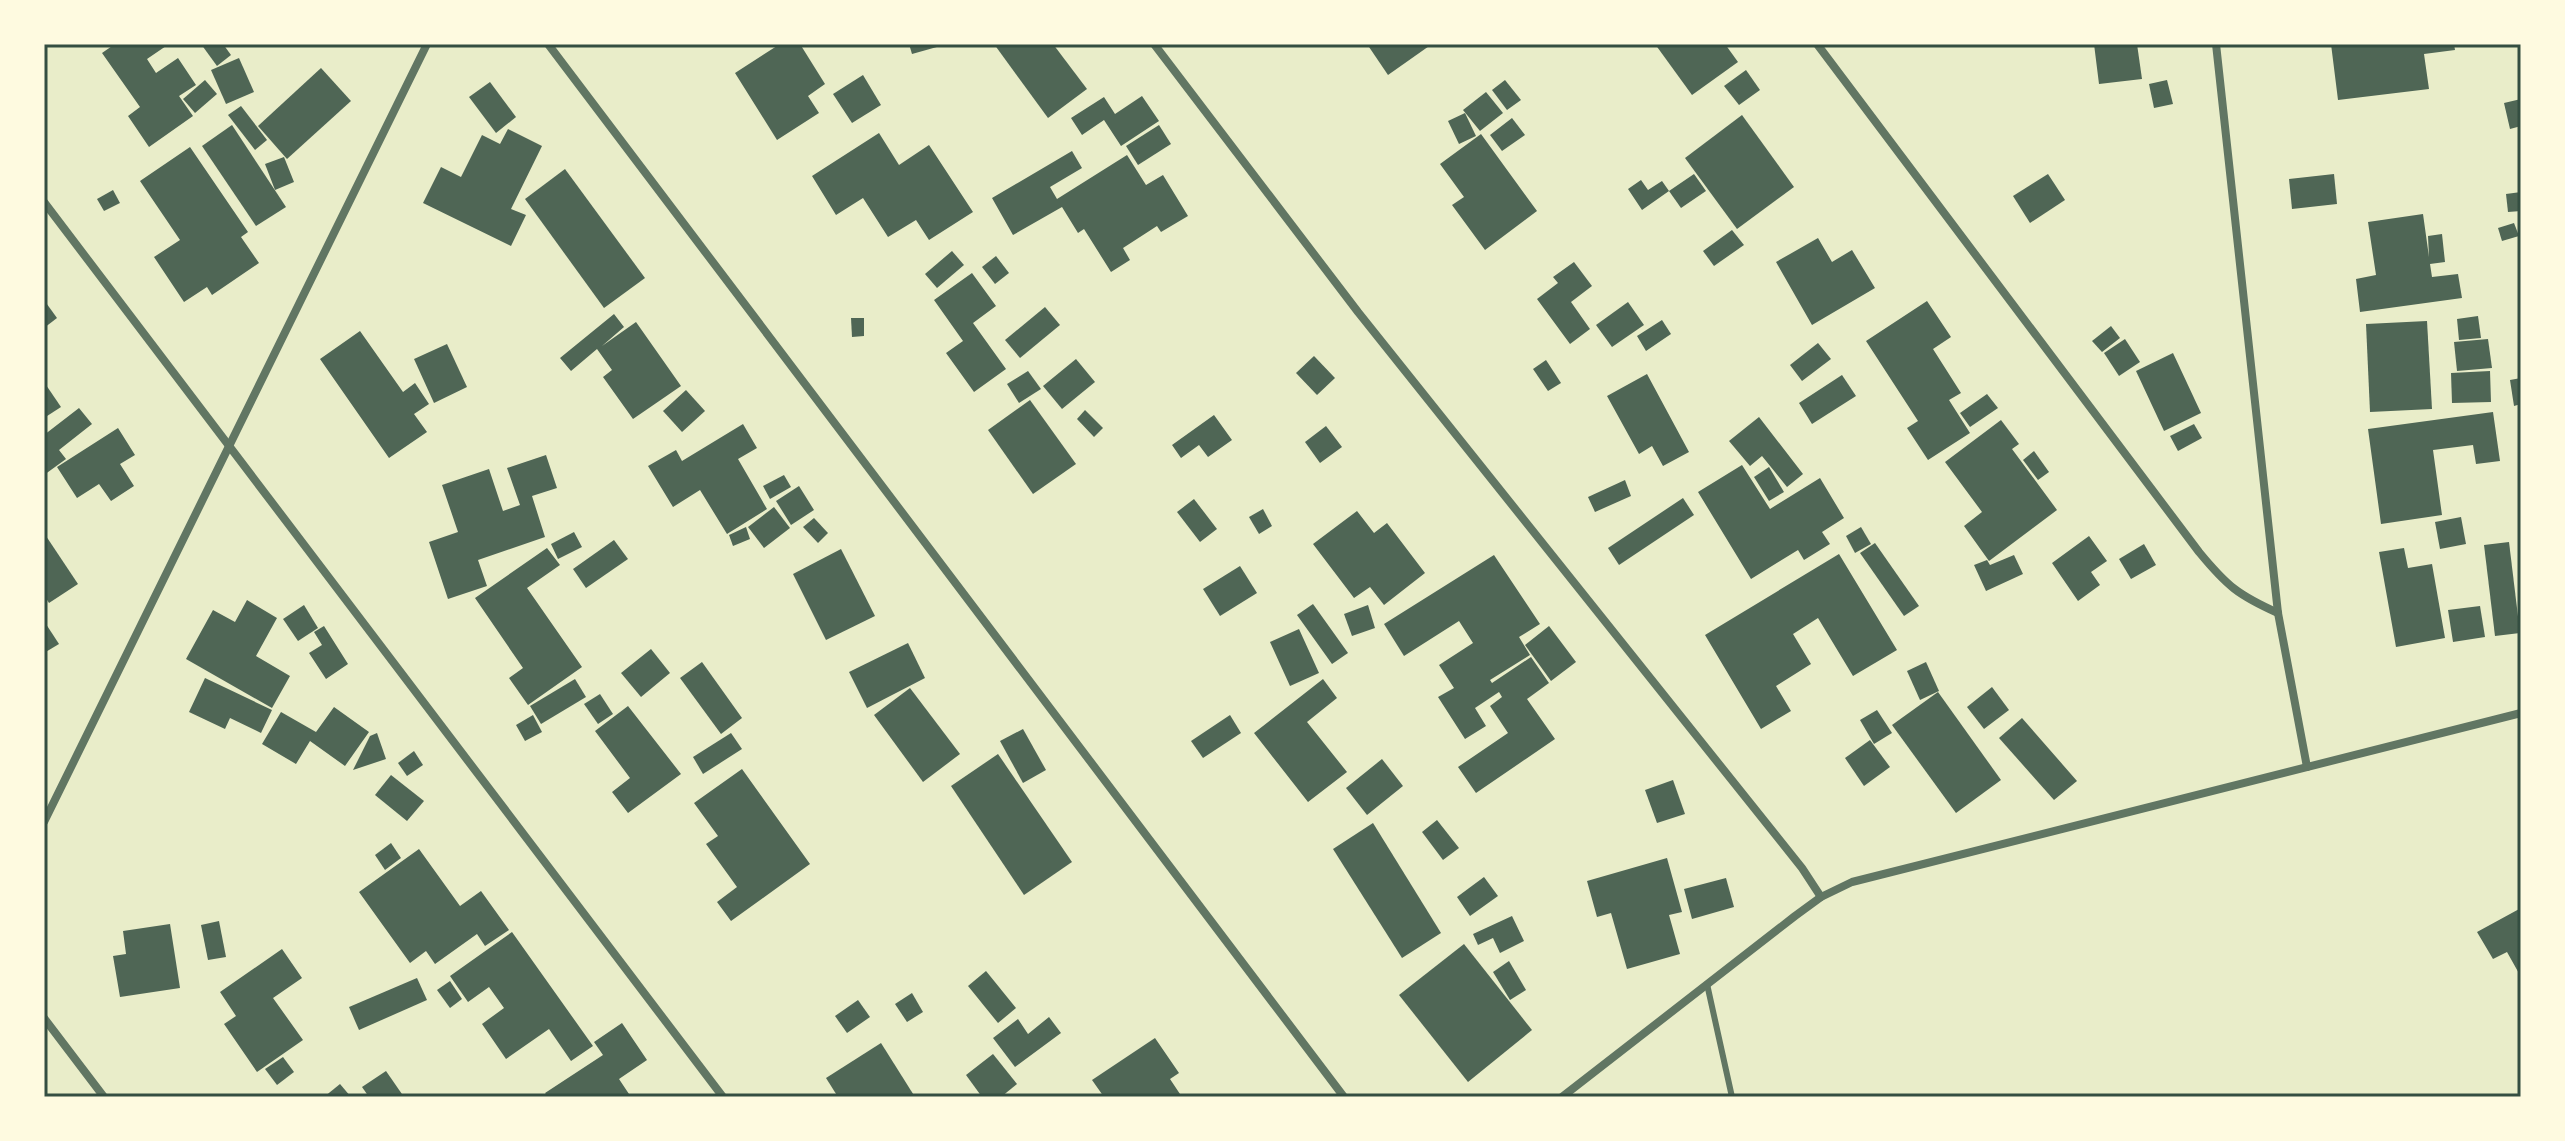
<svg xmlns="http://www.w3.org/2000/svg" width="2565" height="1141" viewBox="0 0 2565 1141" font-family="Bitter,serif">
<rect width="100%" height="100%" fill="#e9edc9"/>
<g fill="#4f6655">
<polygon points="115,44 169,44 147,59 156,73 178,58 196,85 179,96 193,116 149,147 128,116 140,107 102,53"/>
<polygon points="201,44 223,44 231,55 217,66"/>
<polygon points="780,44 800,44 825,84 808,96 819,113 777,140 735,73"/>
<polygon points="909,44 944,44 944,45 912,54"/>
<polygon points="994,44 1053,44 1087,89 1048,118"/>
<polygon points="1367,44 1432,44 1388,75"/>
<polygon points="1655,44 1725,44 1738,62 1692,95"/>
<polygon points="2094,44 2137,44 2142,79 2099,84"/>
<polygon points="2331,44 2454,44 2455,50 2424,54 2429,89 2338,100"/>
<polygon points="239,58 254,92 226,104 211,70"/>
<polygon points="321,68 351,101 287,159 258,126"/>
<polygon points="1746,70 1760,90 1739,105 1724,86"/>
<polygon points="863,75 881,105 852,123 833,94"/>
<polygon points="205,80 217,94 195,113 183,99"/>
<polygon points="1505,80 1521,100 1507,110 1492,90"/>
<polygon points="2167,80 2173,104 2154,108 2149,84"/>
<polygon points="490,82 516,117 496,133 469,97"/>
<polygon points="1486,92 1503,113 1480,131 1463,110"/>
<polygon points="1142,96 1159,121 1121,146 1104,120 1082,135 1071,118 1104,97 1115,114"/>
<polygon points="2521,99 2521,126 2510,129 2504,103"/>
<polygon points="241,106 267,140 255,150 228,115"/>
<polygon points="1465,113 1476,136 1459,144 1448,121"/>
<polygon points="1742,115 1794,187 1737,229 1685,158"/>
<polygon points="1512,118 1525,135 1502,151 1490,135"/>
<polygon points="232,125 286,207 256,226 202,146"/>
<polygon points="1159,125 1171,144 1138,165 1126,146"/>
<polygon points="508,129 542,146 511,209 526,215 511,246 423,203 441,167 461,177 482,135 500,144"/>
<polygon points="879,133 899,165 929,145 973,212 929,240 916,220 888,237 863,198 836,215 812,176"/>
<polygon points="1481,134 1537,211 1485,250 1452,205 1464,197 1440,164"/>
<polygon points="190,147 248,232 241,237 259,263 212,295 207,287 184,302 154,257 180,240 140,181"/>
<polygon points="1072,151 1082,168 1050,187 1057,199 1127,155 1146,185 1163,175 1188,216 1161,232 1157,226 1123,248 1130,260 1111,272 1084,229 1078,233 1062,207 1013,235 992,198"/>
<polygon points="284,157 294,182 275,190 265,164"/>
<polygon points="565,169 645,278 604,308 525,199"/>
<polygon points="1694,174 1706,191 1681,208 1669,191"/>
<polygon points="2048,174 2065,200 2030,223 2013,196"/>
<polygon points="2334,174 2337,204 2292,209 2289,179"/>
<polygon points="1641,180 1648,190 1662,181 1669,191 1642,210 1628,189"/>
<polygon points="113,190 120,203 104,211 97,199"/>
<polygon points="2521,192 2521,211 2508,212 2506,194"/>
<polygon points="2423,214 2429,257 2428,236 2442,234 2445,262 2430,264 2432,277 2458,274 2462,298 2360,312 2356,279 2376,275 2368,222"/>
<polygon points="2514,223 2519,236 2502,241 2498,228"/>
<polygon points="1732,230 1744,245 1714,266 1703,251"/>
<polygon points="1818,238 1832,262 1852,250 1875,288 1812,325 1776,262"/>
<polygon points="952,251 964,265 937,288 925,274"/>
<polygon points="996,256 1009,273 995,284 982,267"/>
<polygon points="1574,262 1592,286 1571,302 1590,329 1570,344 1537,299 1558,283 1553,277"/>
<polygon points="972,273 996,306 973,323 1006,369 974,392 946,353 963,341 934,300"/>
<polygon points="44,300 57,318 44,328"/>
<polygon points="1927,301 1951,337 1933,349 1961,393 1949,400 1970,433 1928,460 1907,428 1918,421 1866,341"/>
<polygon points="1628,302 1644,325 1612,347 1596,325"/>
<polygon points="1045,307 1060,325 1020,358 1005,340"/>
<polygon points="614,314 624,327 602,346 636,322 681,386 633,419 603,377 612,370 597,349 571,371 560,358"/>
<polygon points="2478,316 2481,338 2459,340 2457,319"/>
<polygon points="851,318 864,318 864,336 852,337"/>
<polygon points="1662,320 1671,334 1646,351 1637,336"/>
<polygon points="2427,321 2432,409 2370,412 2366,324"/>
<polygon points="2111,326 2120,338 2102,352 2092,341"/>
<polygon points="360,331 403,392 415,383 429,404 414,414 427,432 389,458 320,359"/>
<polygon points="2125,339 2140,362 2119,376 2104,353"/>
<polygon points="2488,339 2492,368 2457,371 2454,342"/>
<polygon points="1818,343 1831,359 1802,381 1790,365"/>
<polygon points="447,344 467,387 434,403 414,359"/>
<polygon points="2173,353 2201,413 2164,431 2136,371"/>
<polygon points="1314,356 1335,378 1317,395 1296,373"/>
<polygon points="1076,359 1095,382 1062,409 1043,386"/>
<polygon points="1546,360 1561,383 1548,391 1533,369"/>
<polygon points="1028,371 1041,389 1019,403 1007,384"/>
<polygon points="2490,371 2491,402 2452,403 2451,373"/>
<polygon points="1647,374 1689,452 1663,466 1652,446 1639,454 1607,396"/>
<polygon points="1842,375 1856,396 1812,424 1799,403"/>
<polygon points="2521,378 2521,404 2514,406 2510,380"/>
<polygon points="44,382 61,407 44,418"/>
<polygon points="686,390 705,411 682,432 663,411"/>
<polygon points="1987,394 1998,408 1970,427 1960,413"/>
<polygon points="1030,400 1076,464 1033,494 988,430"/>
<polygon points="79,408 92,424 59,450 66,459 44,475 44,435"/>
<polygon points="1085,410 1103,428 1094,437 1077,419"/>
<polygon points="2493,412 2500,461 2476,464 2473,445 2433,450 2442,515 2381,524 2368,429"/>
<polygon points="1214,415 1232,440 1208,457 1199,445 1181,458 1172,445"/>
<polygon points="1759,417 1803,474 1787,487 1762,456 1750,466 1729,441"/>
<polygon points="2001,420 2019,444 2012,449 2057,510 1989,561 1964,526 1982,512 1945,462"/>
<polygon points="743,424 757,448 738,459 767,509 727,534 700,490 673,507 648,466 676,450 682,461"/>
<polygon points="2194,424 2202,438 2178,451 2170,436"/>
<polygon points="1326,426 1342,447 1320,463 1305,442"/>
<polygon points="118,428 135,455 120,464 134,486 111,501 99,484 77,498 57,467"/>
<polygon points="2034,451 2049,472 2038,480 2023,460"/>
<polygon points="546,455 557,488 532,496 545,537 478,560 487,586 448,599 429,542 458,532 442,485 489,469 503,511 520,505 507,468"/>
<polygon points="1742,465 1770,509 1820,478 1844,518 1822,532 1830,544 1804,560 1798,550 1751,579 1698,492"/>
<polygon points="1769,467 1784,492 1769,501 1754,477"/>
<polygon points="784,475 791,487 770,499 763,486"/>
<polygon points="1625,480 1631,496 1595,512 1588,497"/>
<polygon points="799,486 814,510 791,525 776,501"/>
<polygon points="1683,498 1694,515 1619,565 1608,548"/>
<polygon points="1194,499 1217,529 1200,542 1177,512"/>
<polygon points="774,507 790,528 764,548 748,527"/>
<polygon points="1263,509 1272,526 1259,534 1249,517"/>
<polygon points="1357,511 1374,533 1387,523 1425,573 1384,605 1370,587 1354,598 1313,544"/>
<polygon points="2461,517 2466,544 2440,549 2435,522"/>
<polygon points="814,518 828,533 818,543 803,527"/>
<polygon points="746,527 750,539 733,546 729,535"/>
<polygon points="1861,527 1871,544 1855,553 1846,536"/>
<polygon points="574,532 582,547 558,559 551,544"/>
<polygon points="44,533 78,584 49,603 44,595"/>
<polygon points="2089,536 2107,561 2091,572 2100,585 2078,601 2052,563"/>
<polygon points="614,540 628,559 586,588 573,569"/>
<polygon points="2509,542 2520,633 2495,636 2484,545"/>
<polygon points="1875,543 1919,606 1904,616 1860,553"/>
<polygon points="2144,544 2156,565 2131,579 2119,559"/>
<polygon points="547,548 560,565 527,588 582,667 528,705 509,678 523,668 475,598"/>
<polygon points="2404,548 2408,568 2432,564 2445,638 2396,647 2379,552"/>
<polygon points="841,549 875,616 826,640 793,574"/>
<polygon points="1839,554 1897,650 1853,676 1818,618 1793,634 1811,664 1776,686 1791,711 1761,729 1705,635"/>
<polygon points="1494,555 1540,624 1519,637 1530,655 1490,680 1492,683 1531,657 1549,683 1527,699 1555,739 1476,793 1458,767 1508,733 1490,706 1502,697 1499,692 1475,708 1486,726 1465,739 1438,697 1454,688 1439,665 1473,643 1459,621 1404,656 1384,624"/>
<polygon points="2014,555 2023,574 1986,591 1974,565 1987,560 1990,565"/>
<polygon points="1240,566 1257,593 1220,616 1203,589"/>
<polygon points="247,600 277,618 256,656 290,676 272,708 186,659 213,610 235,622"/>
<polygon points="1313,604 1348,653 1332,664 1297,615"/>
<polygon points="304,605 318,628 298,641 283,619"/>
<polygon points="1368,605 1375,628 1352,636 1344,614"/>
<polygon points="2480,606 2485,637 2453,642 2448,610"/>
<polygon points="44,621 59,644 44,653"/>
<polygon points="324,626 348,664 326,679 309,653 322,645 314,632"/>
<polygon points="1549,626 1576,662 1551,681 1525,645"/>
<polygon points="1299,629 1319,673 1290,686 1270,642"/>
<polygon points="908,643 925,678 867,708 849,672"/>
<polygon points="651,649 670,673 641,697 621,673"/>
<polygon points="702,662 742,718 721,734 680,678"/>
<polygon points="1926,662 1939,691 1920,700 1907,671"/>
<polygon points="205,678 272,710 261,733 230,718 225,729 189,712"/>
<polygon points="575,679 586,697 541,724 530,706"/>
<polygon points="1323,679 1337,698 1307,722 1347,772 1308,802 1254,733"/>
<polygon points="1992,687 2009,710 1984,729 1967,707"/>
<polygon points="910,688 960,754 923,782 874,715"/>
<polygon points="1938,692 2001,780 1956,813 1892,725"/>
<polygon points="600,694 613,714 598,724 584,704"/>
<polygon points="628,706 681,774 628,813 612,792 630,778 595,731"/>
<polygon points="334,707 369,732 345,766 310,741 296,764 262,744 281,712 316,732"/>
<polygon points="1877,710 1892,733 1874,744 1860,720"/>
<polygon points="533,715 542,732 525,741 516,725"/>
<polygon points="1230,715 1241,733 1203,758 1191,741"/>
<polygon points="2022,718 2077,781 2054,800 1999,738"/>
<polygon points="1023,729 1046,770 1023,783 1000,741"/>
<polygon points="377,733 386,759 353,770 370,736"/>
<polygon points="731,733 742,749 703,774 693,757"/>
<polygon points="1870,740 1890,767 1864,786 1845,758"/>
<polygon points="414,751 423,765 407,776 398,763"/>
<polygon points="998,754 1072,862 1024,895 951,786"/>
<polygon points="1382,759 1403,786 1367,815 1346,788"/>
<polygon points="742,769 810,864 731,921 717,902 737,887 706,844 718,836 694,803"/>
<polygon points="391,775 424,801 407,821 375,795"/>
<polygon points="1673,780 1685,814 1657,823 1645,790"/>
<polygon points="1437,820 1459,848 1443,860 1422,832"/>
<polygon points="1373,823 1441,933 1402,958 1333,849"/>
<polygon points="391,843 401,858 385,870 375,855"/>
<polygon points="419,849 460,906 481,891 509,930 485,946 477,934 435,964 426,951 410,963 359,892"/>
<polygon points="1667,858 1682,912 1669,915 1680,954 1627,969 1611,913 1597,917 1587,881"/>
<polygon points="1484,877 1498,896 1470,916 1457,897"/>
<polygon points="1726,878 1734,907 1692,919 1684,889"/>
<polygon points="2521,908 2521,977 2507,952 2493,959 2477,932"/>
<polygon points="1512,916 1524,941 1500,953 1493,938 1478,945 1473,934"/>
<polygon points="219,921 226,957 208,960 201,925"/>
<polygon points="170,924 180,988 120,997 113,956 126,954 123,931"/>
<polygon points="512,932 593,1046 571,1061 549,1029 506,1059 482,1024 504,1008 489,987 468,1002 450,976"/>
<polygon points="1464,944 1532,1030 1468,1082 1399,995"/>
<polygon points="282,949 302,978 273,998 303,1040 257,1072 224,1024 236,1016 220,992"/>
<polygon points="1509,961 1526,990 1510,1000 1493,972"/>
<polygon points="986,971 1016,1008 998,1023 968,986"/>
<polygon points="417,978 427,1000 359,1030 349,1007"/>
<polygon points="450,981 462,999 450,1008 437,990"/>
<polygon points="912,993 923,1012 907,1022 895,1004"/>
<polygon points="858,1000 870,1017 847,1033 835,1016"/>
<polygon points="1049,1017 1061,1033 1015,1067 993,1038 1018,1019 1028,1034"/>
<polygon points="622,1023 647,1060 619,1079 631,1097 548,1097 545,1093 603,1055 594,1042"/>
<polygon points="1155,1038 1179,1073 1170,1079 1182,1097 1104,1097 1092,1080"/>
<polygon points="881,1043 915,1097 838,1097 826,1078"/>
<polygon points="993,1054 1017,1084 1001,1097 982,1097 966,1075"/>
<polygon points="283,1057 294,1072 277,1085 265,1069"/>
<polygon points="386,1071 404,1097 369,1097 362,1087"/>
<polygon points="340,1084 351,1097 324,1097"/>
</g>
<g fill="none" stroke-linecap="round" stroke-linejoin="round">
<polyline stroke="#617663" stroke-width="6" points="1707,984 1732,1097"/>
<g stroke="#617663" stroke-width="8">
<polyline points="548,44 1344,1097"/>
<polyline points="1154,44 1358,312 1802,868 1821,897"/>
<path d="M1817,44L2199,552C2227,586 2238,595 2278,613"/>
<polyline points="2216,44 2278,613 2307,767"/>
<polyline points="44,202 723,1097"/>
<polyline points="44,822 427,44"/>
<polyline points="44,1018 104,1097"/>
<polyline points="1562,1097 1795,916 1821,897 1852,882 2521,713"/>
</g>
</g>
<rect width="2565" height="1141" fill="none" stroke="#fefae0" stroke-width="92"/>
<rect x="46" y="46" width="2473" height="1049" fill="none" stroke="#344e41" stroke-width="3"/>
</svg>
